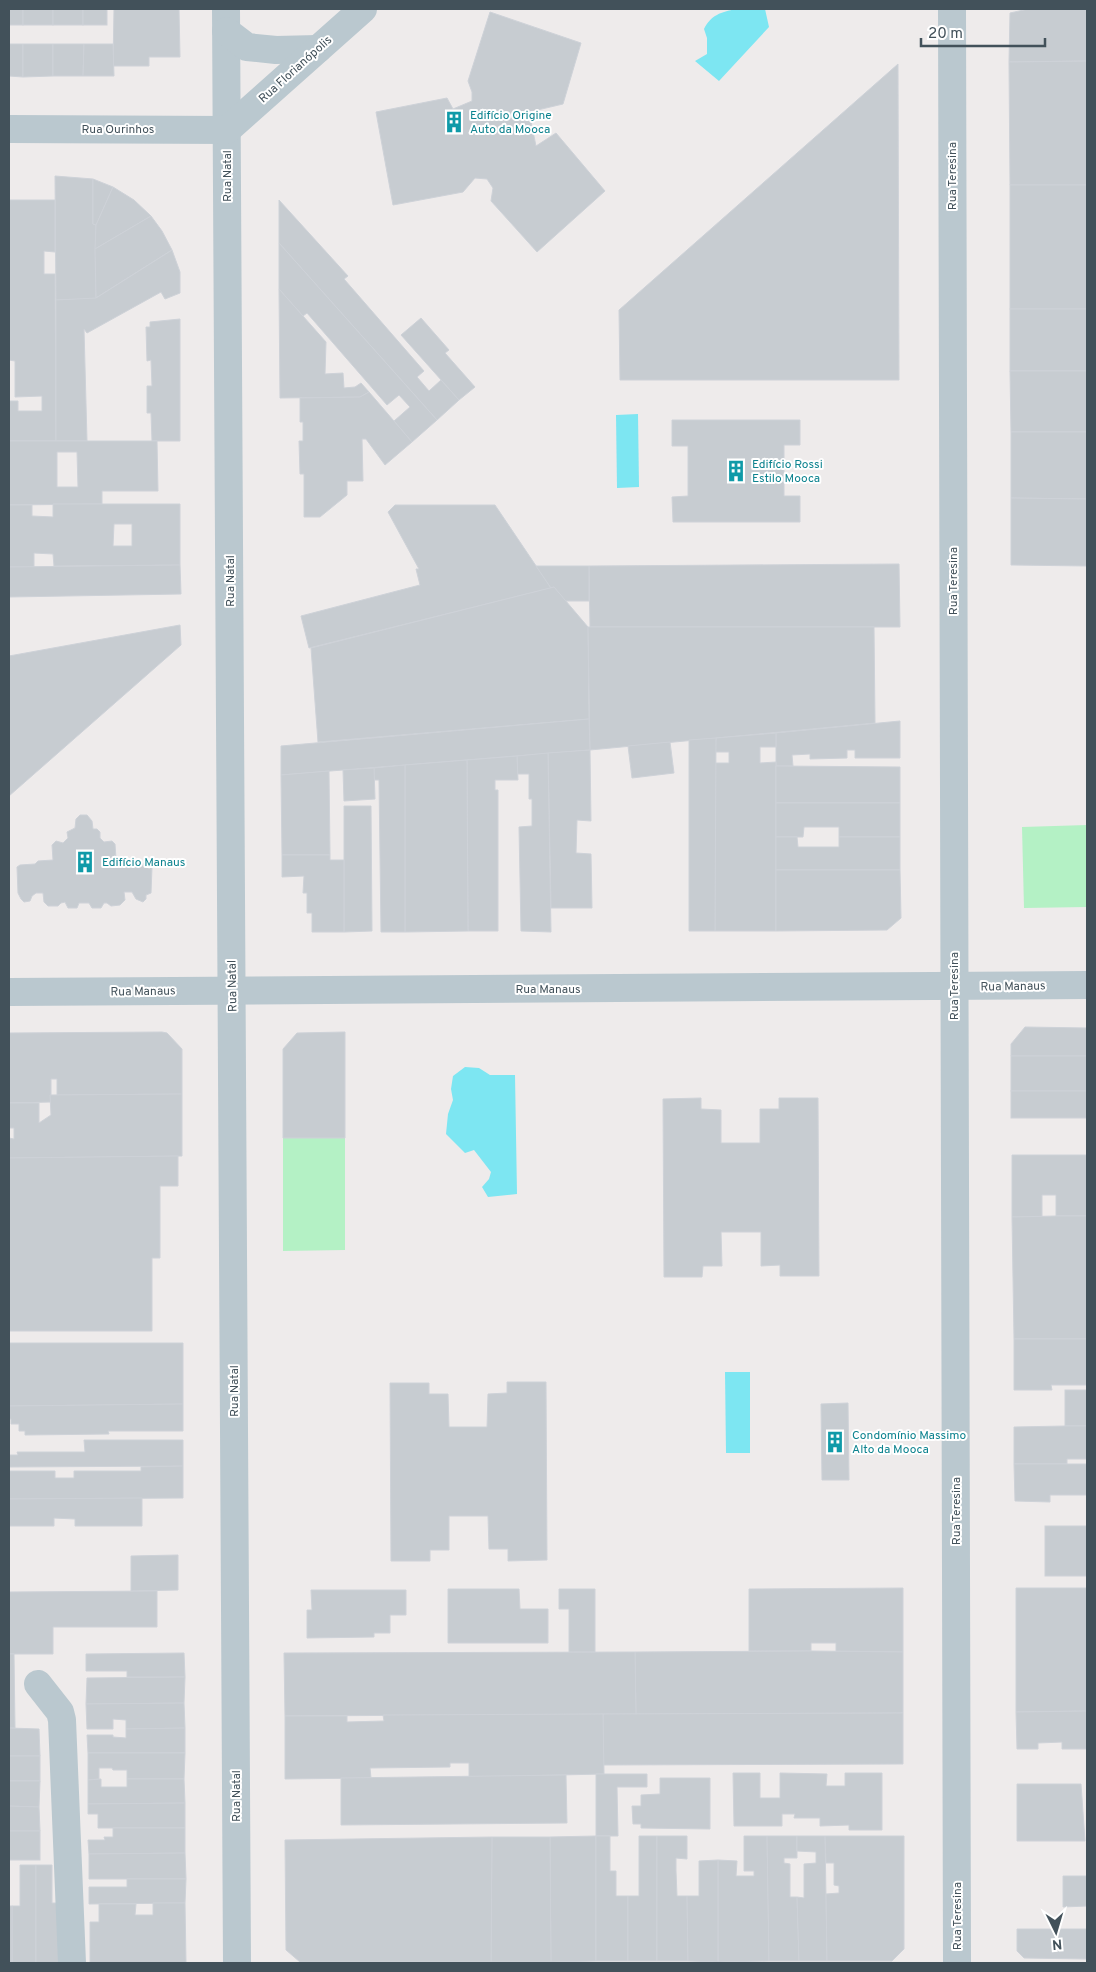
<svg xmlns="http://www.w3.org/2000/svg" width="1096" height="1972" viewBox="0 0 1096 1972" font-family="Overpass,sans-serif">
<rect width="100%" height="100%" fill="#eeebeb"/>
<g fill="#b4f1c5">
<polygon points="1087,825 1087,907 1024,908 1022,827"/>
<polygon points="283,1138 345,1138 345,1250 283,1251"/>
</g>
<g fill="#7de6f2">
<path d="M736,9H765L769,27L719,81L695,61L707,54V38L704,29C711,15 721,12 736,9Z"/>
<polygon points="638,414 639,487 617,488 616,415"/>
<polygon points="465,1067 479,1068 490,1075 515,1075 517,1194 488,1197 482,1187 489,1179 491,1172 474,1150 465,1153 446,1134 448,1114 453,1100 451,1089 453,1076"/>
<polygon points="725,1372 750,1372 750,1453 726,1453"/>
</g>
<g fill="#c7ccd1" stroke="#ced2d8" fill-rule="evenodd">
<rect x="9" y="9" width="14" height="16"/>
<rect x="23" y="9" width="30" height="16"/>
<rect x="53" y="9" width="30" height="16"/>
<rect x="83" y="9" width="24" height="16"/>
<polygon points="114,9 179,9 180,57 149,57 149,66 113,66"/>
<polygon points="1028,9 1087,9 1087,61 1009,62 1010,13"/>
<polygon points="490,12 581,43 563,104 529,112 536,146 556,133 605,191 537,252 491,201 493,188 487,179 475,178 463,192 393,205 376,112 447,98 453,109 472,101 472,92 468,81"/>
<polygon points="9,44 23,44 23,77 9,76"/>
<polygon points="23,44 53,44 53,76 23,77"/>
<polygon points="53,44 84,44 83,76 53,76"/>
<polygon points="84,44 113,44 114,76 83,76"/>
<polygon points="1087,61 1087,185 1010,185 1009,62"/>
<polygon points="898,64 899,380 620,380 619,310"/>
<polygon points="55,176 93,179 93,224 96,225 96,298 93,299 56,300"/>
<polygon points="93,179 113,187 96,225 93,224"/>
<rect x="1010" y="185" width="77" height="124"/>
<polygon points="113,187 134,200 151,216 95,249 96,225"/>
<polygon points="9,200 55,200 55,252 44,251 44,274 55,274 56,441 9,441 9,401 18,401 18,411 42,411 42,396 15,397 15,361 9,360"/>
<polygon points="279,200 348,276 344,279 424,371 417,377 429,391 441,380 459,400 437,420 279,243"/>
<polygon points="151,216 162,231 172,250 96,298 95,249"/>
<polygon points="279,243 437,420 412,442 394,421 410,407 399,395 387,405 307,313 303,316 279,289"/>
<polygon points="172,250 180,272 180,293 165,299 161,292 87,333 84,329 87,441 56,441 56,300 96,298"/>
<polygon points="279,289 326,342 325,374 343,373 344,388 355,387 361,383 369,392 360,397 280,398"/>
<rect x="1010" y="309" width="77" height="62"/>
<polygon points="421,318 449,350 445,353 475,387 459,400 401,335"/>
<polygon points="180,319 180,441 152,441 151,413 147,413 147,386 152,386 151,360 147,361 146,327 150,327 150,322"/>
<polygon points="1010,371 1087,371 1087,432 1011,432"/>
<polygon points="369,392 412,442 385,465 366,439 362,439 363,481 347,481 347,495 320,517 304,517 304,474 300,474 299,441 303,441 303,422 300,422 300,398 360,397"/>
<polygon points="672,420 800,420 800,445 784,445 784,496 800,496 800,522 673,522 672,497 688,496 688,446 672,446"/>
<polygon points="1011,432 1087,432 1087,499 1011,498"/>
<path d="M9,441H157L158,491H102V504L9,505ZM57,452H77L78,487H57Z"/>
<polygon points="1011,498 1087,499 1087,566 1011,565"/>
<path d="M53,504H180V565L54,566L53,554L34,553V567H9V505H32V516L53,517ZM114,524H132V546H113Z"/>
<polygon points="395,505 495,505 551,588 309,648 301,616 420,585 416,569 419,569 388,512"/>
<polygon points="899,564 900,627 590,627 589,566"/>
<polygon points="180,565 181,594 9,597 9,567"/>
<polygon points="536,566 589,566 589,601 565,601 554,587 551,588"/>
<polygon points="554,587 588,627 589,719 318,742 311,648"/>
<polygon points="180,625 181,645 9,796 9,656"/>
<polygon points="588,627 874,627 875,723 590,750"/>
<polygon points="589,719 590,750 281,775 281,746"/>
<polygon points="900,721 900,758 855,758 855,750 847,750 847,758 810,759 810,754 792,755 793,766 776,766 776,733"/>
<polygon points="776,733 776,747 760,747 760,763 776,762 776,931 715,931 715,763 729,763 729,752 715,752 716,738"/>
<polygon points="716,738 715,931 689,931 689,740"/>
<polygon points="670,742 674,773 632,778 628,746"/>
<polygon points="590,750 591,821 577,820 576,853 591,854 592,908 551,908 548,753"/>
<polygon points="548,753 551,932 521,931 519,827 532,826 532,799 529,799 529,774 517,774 517,756"/>
<polygon points="517,756 518,780 495,780 495,790 498,790 498,931 468,931 467,760"/>
<polygon points="467,760 468,931 405,932 405,765"/>
<polygon points="405,765 405,932 381,932 379,780 374,780 374,768"/>
<polygon points="776,766 900,767 900,803 776,803"/>
<polygon points="374,768 375,799 344,801 343,770"/>
<polygon points="329,771 330,855 282,855 281,775"/>
<polygon points="776,803 900,803 900,837 839,837 839,827 804,827 803,837 776,837"/>
<polygon points="344,806 371,806 372,931 344,932"/>
<polygon points="80,815 87,815 92,821 93,829 97,829 100,832 100,838 104,842 112,841 115,844 116,859 130,859 134,864 148,863 152,867 151,893 146,895 146,899 143,902 136,899 132,892 124,892 125,900 120,905 111,906 107,903 104,903 101,908 92,908 89,903 79,903 77,908 68,908 65,902 61,903 58,906 48,906 44,902 43,893 36,893 32,896 30,901 24,902 21,899 18,893 17,867 20,865 35,864 38,861 53,860 52,845 56,841 63,843 68,838 67,832 75,828 76,819"/>
<polygon points="776,837 797,837 798,847 839,847 839,837 900,837 900,870 776,870"/>
<polygon points="282,855 330,855 330,860 344,860 344,932 312,932 312,913 307,913 307,893 303,893 304,876 282,877"/>
<polygon points="776,870 900,870 901,918 887,930 776,931"/>
<polygon points="1025,1027 1087,1028 1087,1056 1011,1056 1011,1044"/>
<polygon points="162,1032 167,1033 182,1049 182,1094 57,1095 57,1079 51,1079 51,1102 9,1103 9,1033"/>
<polygon points="345,1032 345,1138 283,1138 283,1049 297,1033"/>
<rect x="1011" y="1056" width="76" height="35"/>
<rect x="1011" y="1091" width="76" height="27"/>
<polygon points="182,1094 182,1156 9,1158 9,1138 14,1139 14,1128 9,1128 9,1103 39,1103 39,1123 51,1115 50,1095"/>
<polygon points="701,1098 701,1109 721,1110 721,1143 760,1143 760,1109 779,1109 779,1098 818,1098 819,1276 780,1276 780,1265 761,1266 761,1232 721,1232 722,1266 703,1266 702,1277 664,1277 663,1099"/>
<polygon points="1012,1155 1087,1155 1087,1216 1056,1216 1056,1195 1042,1195 1042,1217 1012,1217"/>
<polygon points="178,1156 178,1186 160,1186 160,1258 152,1258 152,1331 9,1331 9,1158"/>
<polygon points="1056,1216 1087,1216 1087,1339 1014,1339 1012,1217"/>
<polygon points="1014,1339 1087,1339 1087,1385 1051,1385 1052,1390 1014,1390"/>
<polygon points="9,1343 183,1343 183,1404 9,1406"/>
<polygon points="507,1382 546,1382 547,1560 508,1561 508,1549 489,1549 488,1516 449,1516 449,1550 430,1550 430,1561 391,1561 390,1383 429,1383 429,1394 448,1394 449,1427 487,1427 488,1394 507,1393"/>
<rect x="1065" y="1390" width="22" height="36"/>
<polygon points="848,1403 849,1480 822,1480 821,1404"/>
<polygon points="183,1404 183,1431 108,1431 109,1434 25,1435 25,1431 19,1431 19,1424 11,1424 11,1419 9,1419 9,1406"/>
<polygon points="1065,1426 1087,1426 1087,1459 1067,1459 1067,1464 1014,1464 1014,1427"/>
<polygon points="84,1440 183,1440 183,1466 9,1467 9,1454 9,1455 18,1455 17,1452 85,1452"/>
<polygon points="1014,1464 1087,1464 1087,1495 1050,1495 1050,1502 1015,1501"/>
<polygon points="183,1466 183,1498 9,1499 9,1471 55,1471 55,1478 74,1478 74,1471 141,1471 141,1467"/>
<polygon points="142,1498 142,1526 75,1526 75,1519 54,1518 54,1526 9,1526 9,1499"/>
<rect x="1045" y="1526" width="42" height="50"/>
<polygon points="178,1555 178,1590 131,1591 131,1556"/>
<polygon points="903,1588 903,1652 836,1651 836,1643 811,1643 811,1651 749,1651 749,1589"/>
<polygon points="1016,1588 1087,1588 1087,1711 1016,1712"/>
<polygon points="448,1589 519,1589 520,1609 548,1609 548,1643 448,1643"/>
<polygon points="559,1589 595,1589 595,1652 569,1652 569,1609 559,1609"/>
<polygon points="311,1590 406,1590 406,1615 390,1615 390,1633 374,1633 374,1637 307,1638 307,1610 312,1610"/>
<polygon points="157,1591 157,1627 53,1627 53,1654 9,1654 9,1592"/>
<polygon points="811,1651 903,1652 903,1713 636,1714 635,1652"/>
<polygon points="635,1652 636,1714 285,1716 284,1653"/>
<polygon points="184,1653 185,1677 127,1677 127,1671 86,1671 86,1654"/>
<polygon points="9,1654 14,1654 15,1728 9,1728"/>
<polygon points="185,1677 184,1703 86,1704 87,1678"/>
<polygon points="184,1703 185,1728 126,1729 126,1720 113,1719 113,1729 87,1729 86,1704"/>
<polygon points="1087,1711 1087,1749 1062,1749 1062,1742 1038,1743 1038,1749 1017,1749 1016,1712"/>
<polygon points="903,1713 903,1764 603,1765 603,1714"/>
<polygon points="603,1714 604,1774 469,1777 469,1763 450,1763 450,1767 370,1768 371,1778 285,1779 285,1716 347,1716 347,1722 384,1721 383,1715"/>
<polygon points="9,1728 39,1729 40,1756 9,1756"/>
<polygon points="185,1728 185,1753 88,1753 87,1735 113,1735 113,1737 126,1738 126,1729"/>
<polygon points="88,1753 185,1753 184,1779 127,1779 127,1770 113,1770 112,1768 99,1768 99,1779 88,1780"/>
<rect x="9" y="1756" width="31" height="25"/>
<polygon points="733,1773 760,1773 760,1798 780,1798 780,1773 827,1774 826,1786 845,1786 845,1773 882,1773 882,1830 849,1830 849,1825 820,1826 820,1818 794,1818 795,1814 782,1814 782,1826 734,1826"/>
<polygon points="596,1774 647,1774 647,1787 617,1787 618,1836 596,1836"/>
<polygon points="566,1775 567,1823 341,1825 341,1778"/>
<polygon points="660,1778 710,1778 710,1829 641,1828 641,1824 633,1824 632,1806 641,1806 641,1795 660,1794"/>
<polygon points="101,1779 101,1787 127,1787 127,1779 184,1779 185,1803 88,1804 88,1780"/>
<polygon points="9,1781 40,1781 39,1807 9,1806"/>
<polygon points="1017,1784 1081,1784 1085,1841 1017,1841"/>
<polygon points="185,1803 185,1828 98,1828 98,1814 88,1814 88,1804"/>
<polygon points="9,1806 39,1807 40,1831 9,1831"/>
<polygon points="113,1828 185,1828 185,1853 89,1854 88,1840 105,1840 104,1837 113,1837"/>
<rect x="9" y="1831" width="31" height="29"/>
<polygon points="596,1836 596,1961 551,1962 550,1837"/>
<polygon points="596,1836 610,1836 610,1871 616,1871 616,1896 628,1896 628,1961 596,1961"/>
<polygon points="639,1836 657,1836 657,1961 628,1961 628,1896 639,1896"/>
<polygon points="657,1836 687,1836 687,1859 676,1858 676,1871 677,1896 687,1896 688,1961 657,1961"/>
<polygon points="744,1836 767,1836 769,1961 718,1962 718,1860 737,1861 736,1876 754,1876 754,1871 744,1871"/>
<polygon points="767,1836 797,1836 797,1858 784,1858 784,1863 790,1864 790,1897 797,1897 799,1961 769,1961"/>
<polygon points="797,1836 825,1836 827,1961 799,1961 797,1897 804,1898 804,1864 816,1863 816,1852 797,1851"/>
<polygon points="825,1836 904,1836 904,1949 892,1961 827,1961 826,1894 839,1893 839,1886 834,1885 834,1863 826,1863"/>
<polygon points="492,1837 550,1837 551,1962 491,1962"/>
<polygon points="492,1837 491,1962 300,1962 286,1950 285,1840"/>
<polygon points="185,1853 186,1879 89,1879 89,1854"/>
<polygon points="718,1860 718,1962 688,1961 687,1896 699,1896 699,1861"/>
<polygon points="20,1865 36,1865 36,1963 12,1963 12,1906 20,1906"/>
<polygon points="36,1865 52,1865 52,1903 61,1903 62,1963 36,1963"/>
<polygon points="1063,1876 1087,1876 1087,1906 1063,1907"/>
<polygon points="127,1879 186,1879 185,1903 89,1904 89,1887 127,1887"/>
<polygon points="153,1903 185,1903 186,1963 90,1963 90,1922 99,1922 99,1904 136,1904 135,1915 153,1915"/>
<rect x="9" y="1906" width="3" height="57"/>
<polygon points="1017,1929 1087,1929 1087,1959 1024,1958 1017,1951"/>
</g>
<g fill="none" stroke-linecap="round" stroke-linejoin="round">
<g stroke="#bac8cf" stroke-width="28">
<polyline points="226,9 237,1963"/>
<polyline points="952,9 957,1963"/>
<polyline points="226,31 247,47 276,50 318,49"/>
<polyline points="9,129 227,130 363,9"/>
<polyline points="9,992 1087,985"/>
<polyline points="38,1684 60,1712 62,1720 72,1963"/>
</g>
</g>
<defs>
<g id="building-bare" transform="scale(1.725)"><path d="M-4-6H4V6H1V3H-1V6H-4ZM-2.5-4.3h1.7v1.8h-1.7ZM.8-4.3h1.7v1.8H.8ZM-2.5-1h1.7V.8h-1.7ZM.8-1h1.7V.8H.8Z" fill="#0f9aa8" stroke="#fff" stroke-width="2.5" paint-order="stroke"/></g>
</defs>
<g fill-rule="evenodd">
<use href="#building-bare" x="454" y="122"/>
<use href="#building-bare" x="736" y="471"/>
<use href="#building-bare" x="85" y="862"/>
<use href="#building-bare" x="835" y="1442"/>
</g>
<g text-anchor="middle" stroke-width="4" stroke-linejoin="round" paint-order="stroke">
<g font-size="12" fill="#42515a" stroke="#fff">
<text transform="translate(295 69) rotate(-42)" y="4">Rua Florianópolis</text>
<text x="118" y="133">Rua Ourinhos</text>
<text transform="translate(227 176) rotate(-90)" y="4">Rua Natal</text>
<text transform="translate(952 176) rotate(-90)" y="4">Rua Teresina</text>
<text transform="translate(230 581) rotate(-90)" y="4">Rua Natal</text>
<text transform="translate(953 581) rotate(-90)" y="4">Rua Teresina</text>
<text transform="translate(232 986) rotate(-91)" y="4">Rua Natal</text>
<text transform="translate(954 986) rotate(-90)" y="4">Rua Teresina</text>
<text transform="translate(1013 986) rotate(-1)" y="4">Rua Manaus</text>
<text x="548" y="993">Rua Manaus</text>
<text transform="translate(143 991) rotate(-1)" y="4">Rua Manaus</text>
<text transform="translate(234 1391) rotate(-90)" y="4">Rua Natal</text>
<text transform="translate(956 1511) rotate(-90)" y="4">Rua Teresina</text>
<text transform="translate(236 1796) rotate(-90)" y="4">Rua Natal</text>
<text transform="translate(957 1916) rotate(-90)" y="4">Rua Teresina</text>
</g>
<g font-size="12" fill="#0d838f" stroke="#fff" text-anchor="start">
<text x="470" y="119">Edifício Origine<tspan x="470" dy="14">Auto da Mooca</tspan></text>
<text x="752" y="468">Edifício Rossi<tspan x="752" dy="14">Estilo Mooca</tspan></text>
<text x="102" y="866">Edifício Manaus</text>
<text x="852" y="1439">Condomínio Massimo<tspan x="852" dy="14">Alto da Mooca</tspan></text>
</g>
</g>
<rect width="1096" height="1972" fill="none" stroke="#42515a" stroke-width="20"/>
<g transform="translate(1056 1932) rotate(175)" stroke="#ffffff" stroke-width="4" paint-order="stroke">
<path d="M0-4L9 19L0 12L-9 19Z" fill="#42515a"/>
<text y="-8" font-size="14" font-weight="bold" text-anchor="middle" fill="#42515a">N</text>
</g>
<path d="M921 38v8h124v-8" fill="none" stroke="#42515a" stroke-width="2.5"/>
<text x="928" y="38" font-size="15" fill="#42515a" stroke="#ffffff" stroke-width="4" paint-order="stroke">20 m</text>
</svg>
